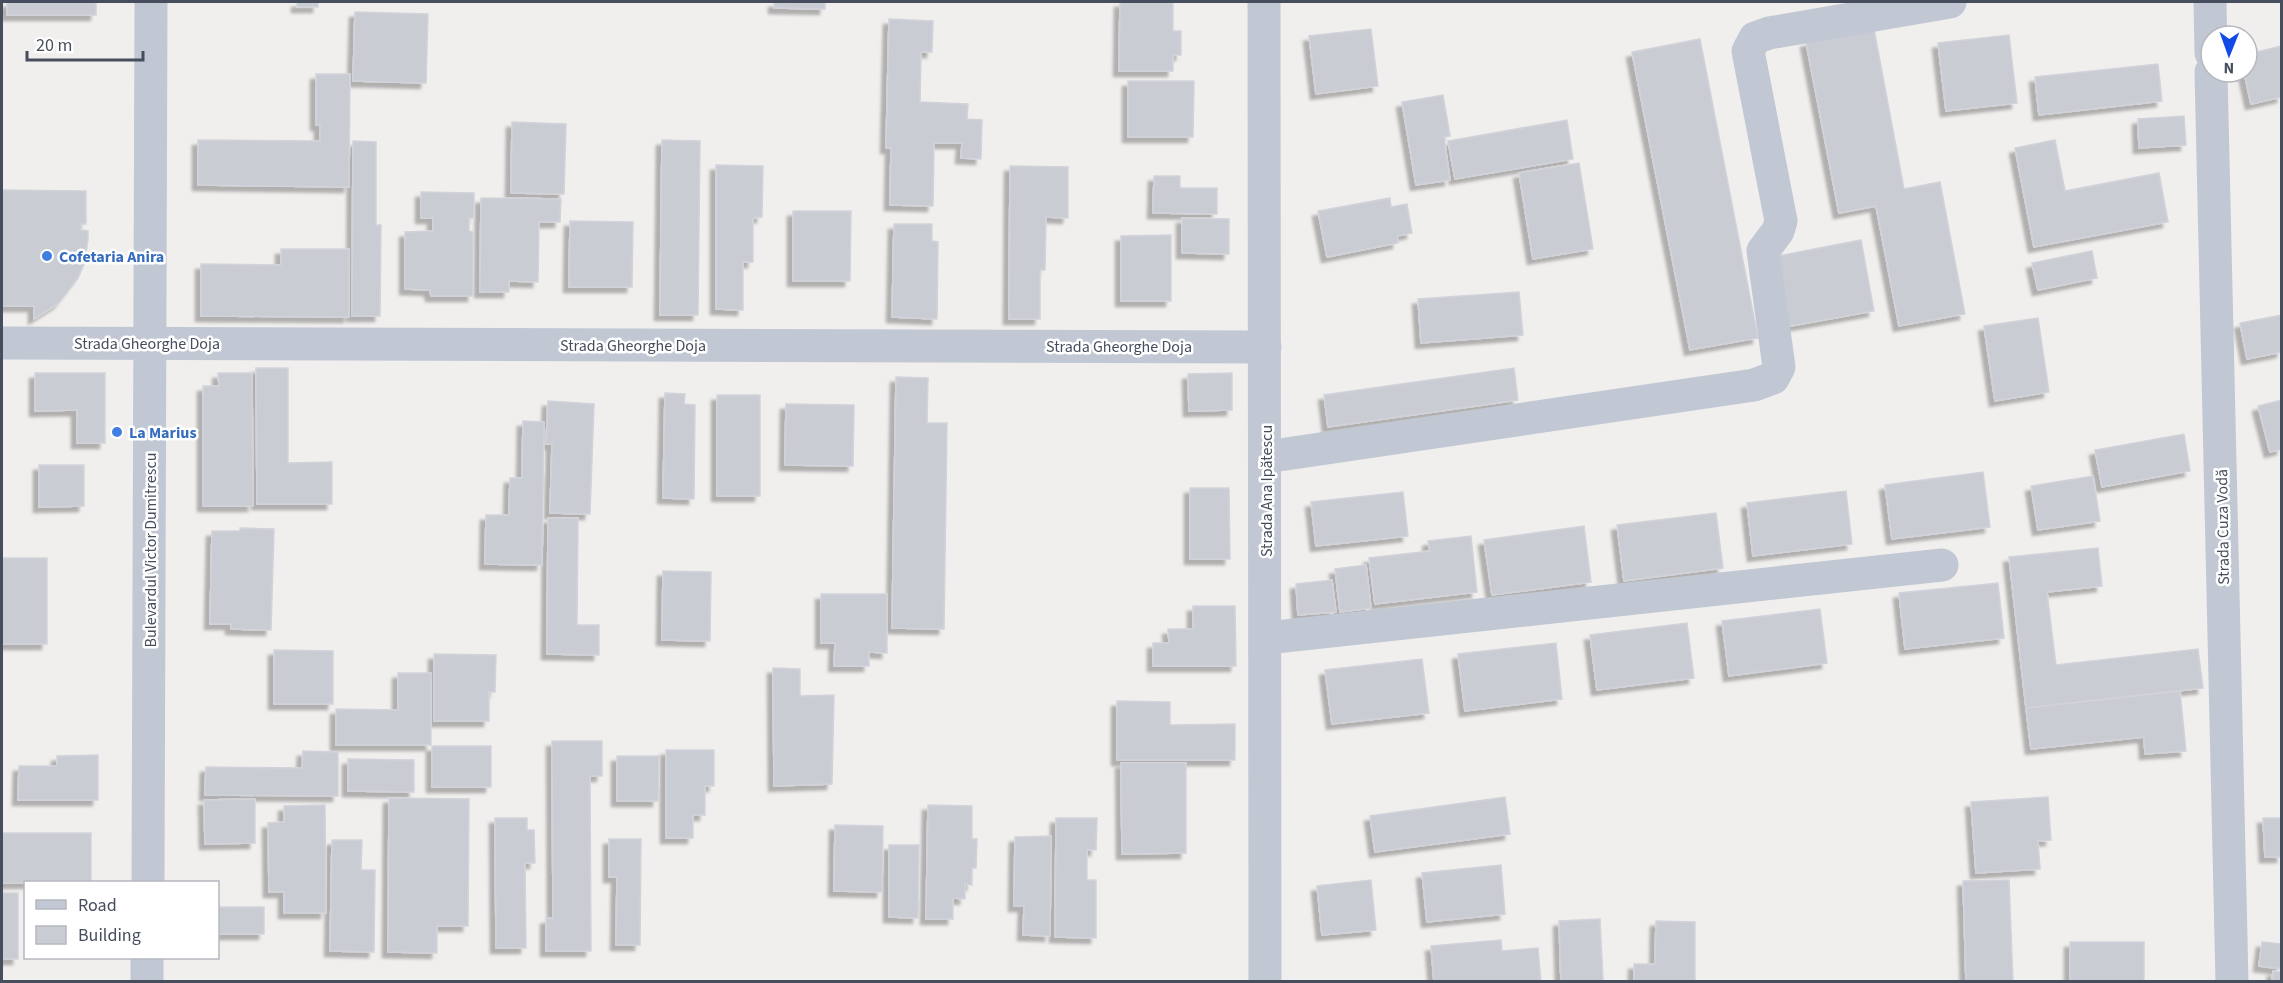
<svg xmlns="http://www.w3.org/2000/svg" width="2283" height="983" viewBox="0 0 2283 983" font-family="'Source Sans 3',sans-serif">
<defs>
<filter id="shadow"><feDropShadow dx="-5.5" dy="5.5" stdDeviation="1.5" flood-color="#0004"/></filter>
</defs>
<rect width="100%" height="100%" fill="#f1efee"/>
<g fill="#caccd4" stroke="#d2d3da" stroke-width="1.5" filter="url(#shadow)">
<rect x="7" y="2" width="89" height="13"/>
<rect x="297" y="2" width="21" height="5"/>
<polygon points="774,2 825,2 825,9 774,8"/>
<polygon points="1120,2 1173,2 1173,31 1181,31 1181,55 1173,55 1173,71 1119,71"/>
<polygon points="355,12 428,14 426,83 353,81"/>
<polygon points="889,19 933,21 932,52 921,52 920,102 968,104 967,119 982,120 981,159 961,158 962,143 934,143 933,206 890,205 891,148 886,148"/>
<polygon points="1371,29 1378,86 1316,94 1309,36"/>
<polygon points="1874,29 1904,189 1940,182 1965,314 1899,326 1876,206 1839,213 1806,42"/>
<polygon points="2009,35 2017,103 1946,111 1938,43"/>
<polygon points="1700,39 1758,338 1690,350 1632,52"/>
<polygon points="2282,46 2282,97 2251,104 2244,72 2247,72 2247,54"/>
<polygon points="2158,64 2162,101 2039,115 2035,77"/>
<polygon points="316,74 350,74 349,187 198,185 198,140 320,141 320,125 316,125"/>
<polygon points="1128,81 1194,81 1193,137 1128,137"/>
<polygon points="1443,95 1450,136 1444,137 1450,180 1416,185 1402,102"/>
<polygon points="2184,116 2186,145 2139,148 2138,119"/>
<polygon points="1567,120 1573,159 1455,179 1448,141"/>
<polygon points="512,122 566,124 564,194 511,193"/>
<polygon points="662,140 700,141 698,315 660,315"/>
<polygon points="2055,140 2065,191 2159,173 2168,222 2034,247 2015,148"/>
<polygon points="353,141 376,142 376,225 381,225 380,316 352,316"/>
<polygon points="1579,163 1593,249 1533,259 1519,173"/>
<polygon points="716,165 763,166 762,217 753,218 753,262 743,262 743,310 716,309"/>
<polygon points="1010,166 1068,167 1068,218 1046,217 1045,270 1040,270 1040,319 1009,319"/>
<polygon points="1154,176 1180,176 1180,188 1217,188 1217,214 1153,213"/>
<polygon points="2,190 86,191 86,224 81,224 81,230 88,231 88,240 84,264 78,278 59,303 34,319 34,306 2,306"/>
<polygon points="421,192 474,193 474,218 469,218 469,231 473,232 473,296 431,296 430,290 405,289 405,232 433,231 433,218 421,218"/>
<polygon points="481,198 561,199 560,222 539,222 538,282 509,281 509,292 480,292"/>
<polygon points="1390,198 1391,207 1407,204 1412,233 1397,236 1398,243 1327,257 1318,211"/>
<polygon points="793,211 851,211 850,281 793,281"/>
<polygon points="1182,218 1229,219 1229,254 1182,253"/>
<polygon points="570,221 633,222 632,287 569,287"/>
<polygon points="894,224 932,224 932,241 938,242 937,319 892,317"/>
<polygon points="1171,235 1171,301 1121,301 1121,236"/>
<polygon points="1861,240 1874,311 1786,327 1773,257"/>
<polygon points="281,249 349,249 349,317 201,316 201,264 281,265"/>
<polygon points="2092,251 2097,278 2038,290 2032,263"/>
<polygon points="1519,292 1523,335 1421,343 1418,299"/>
<polygon points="2282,315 2282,352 2247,359 2240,323"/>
<polygon points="2038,318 2049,392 1995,401 1984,326"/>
<polygon points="256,368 288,368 288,463 332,462 332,504 257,504"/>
<polygon points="1514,368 1518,400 1328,427 1324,395"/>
<polygon points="35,373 105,373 105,443 77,443 77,410 35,411"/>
<polygon points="218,373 252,373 253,506 203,506 203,386 219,386"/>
<polygon points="1232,373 1232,410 1189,411 1188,374"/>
<polygon points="896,377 928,378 927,423 947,423 944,629 892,628"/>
<polygon points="665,393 685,394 684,404 695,405 694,499 663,498"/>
<rect x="717" y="395" width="43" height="101"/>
<polygon points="2282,400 2282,449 2270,452 2258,406"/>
<polygon points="548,401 594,404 590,514 550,513 552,444 546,444"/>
<polygon points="786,404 854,405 853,466 785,465"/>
<polygon points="523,421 544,422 542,565 485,564 486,515 509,515 510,478 522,478"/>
<polygon points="2184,434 2190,471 2102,487 2095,450"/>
<polygon points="39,465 84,465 84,506 39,507"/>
<polygon points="1983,472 1990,527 1892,539 1885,485"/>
<polygon points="2093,476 2100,521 2038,530 2031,486"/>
<polygon points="1190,488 1229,488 1230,559 1190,559"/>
<polygon points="1846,491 1852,544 1753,556 1747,503"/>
<polygon points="1403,492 1408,536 1316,546 1311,502"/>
<polygon points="1716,513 1723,568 1624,581 1617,525"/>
<polygon points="548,518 578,518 577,625 599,625 599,655 547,654"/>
<polygon points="1584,526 1591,582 1492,595 1484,540"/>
<polygon points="240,528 274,529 271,630 231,629 231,624 210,624 212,531 240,531"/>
<polygon points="1471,536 1477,592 1375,604 1369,558 1430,551 1428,541"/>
<polygon points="2098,548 2102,586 2047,592 2056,665 2198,649 2203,688 2026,708 2009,557"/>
<rect x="2" y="558" width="45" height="86"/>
<polygon points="1366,565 1371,608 1340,612 1335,569"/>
<polygon points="663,571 711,572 710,641 662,640"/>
<polygon points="1332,580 1336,612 1298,615 1296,584"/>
<polygon points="1998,583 2004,638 1905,649 1899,593"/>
<polygon points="821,594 887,594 887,653 869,652 869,666 834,666 835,643 821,643"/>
<polygon points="1193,606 1235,606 1236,666 1153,666 1153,643 1169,643 1168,629 1193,629"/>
<polygon points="1820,609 1827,663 1729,676 1722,621"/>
<polygon points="1687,623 1694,678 1597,690 1590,635"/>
<polygon points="1556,643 1562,699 1465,711 1458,654"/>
<polygon points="274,650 333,651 333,704 274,704"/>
<polygon points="434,654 496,655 495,692 489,692 489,721 434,721"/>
<polygon points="1422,659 1429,713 1332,724 1325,670"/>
<polygon points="773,668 800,669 800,696 834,695 832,784 774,786"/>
<polygon points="398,673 431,673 431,745 336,745 336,709 398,710"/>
<polygon points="2180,691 2186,751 2145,754 2144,737 2031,749 2026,708"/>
<polygon points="1117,701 1170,702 1170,725 1235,724 1235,760 1117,760"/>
<polygon points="552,741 602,741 602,776 590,776 591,951 546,951 546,919 553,918"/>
<rect x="432" y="746" width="59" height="41"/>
<polygon points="666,750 714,750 714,786 705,786 705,815 693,815 693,838 666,838"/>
<polygon points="303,751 338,752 338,796 205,795 206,767 302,768"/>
<polygon points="98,755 98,800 18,800 19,766 57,766 57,756"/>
<polygon points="617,756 659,756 658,801 617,801"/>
<polygon points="348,759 414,760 414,792 348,791"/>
<polygon points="1121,763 1186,763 1186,853 1122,854"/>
<polygon points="1505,797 1510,834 1375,852 1370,816"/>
<polygon points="2048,797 2051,840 2038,841 2040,869 1976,873 1971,802"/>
<polygon points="389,798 469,799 468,926 437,926 437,953 388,952"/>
<polygon points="255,799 255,843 205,844 204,800"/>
<polygon points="325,805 326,913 284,913 284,892 269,892 268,823 284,822 284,806"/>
<polygon points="928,805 972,806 972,839 977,839 976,868 972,868 972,885 965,884 965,899 953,898 953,919 926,919"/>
<polygon points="495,818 527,818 527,830 534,830 535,863 525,863 526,948 496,948"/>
<polygon points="1056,818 1097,818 1096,850 1087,850 1087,880 1096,880 1096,938 1055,937"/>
<polygon points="2263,818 2282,818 2282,857 2265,857"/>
<polygon points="835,825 883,826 882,892 834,891"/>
<polygon points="2,833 91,833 91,882 2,883"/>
<polygon points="1051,836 1050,936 1023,935 1024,906 1014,906 1015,837"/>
<polygon points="609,839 641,839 640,945 616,945 617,877 609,877"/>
<polygon points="332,840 362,840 361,870 375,870 374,952 330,951"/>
<polygon points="889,845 919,845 918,918 889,917"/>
<polygon points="1501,865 1505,914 1427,922 1422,873"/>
<polygon points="1371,880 1376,930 1322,935 1317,886"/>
<polygon points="2009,880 2013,982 1966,982 1963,881"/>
<rect x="2" y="893" width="16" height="66"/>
<rect x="218" y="907" width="46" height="27"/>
<polygon points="1600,919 1603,981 1561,982 1559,921"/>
<polygon points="1656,921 1695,922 1695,982 1634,982 1634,964 1655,964"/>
<polygon points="1501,940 1502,951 1538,948 1541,982 1434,982 1431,946"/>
<rect x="2070" y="942" width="74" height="40"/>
<polygon points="2262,942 2282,944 2282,969 2259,966"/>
<polygon points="2273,971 2282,972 2282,982 2272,982"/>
</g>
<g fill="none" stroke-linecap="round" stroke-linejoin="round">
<g stroke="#c1c8d4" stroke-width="33">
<polyline points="1264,2 1265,982"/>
<polyline points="2210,2 2211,53"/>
<polyline points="2211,72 2232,982"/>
<polyline points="2,343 1265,347"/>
<polyline points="1266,457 1754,385 1773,378 1779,367 1763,251 1778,231 1781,221 1748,51 1755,38 1769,33 1950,2"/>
<polyline points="1266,638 1942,565"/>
<polyline points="148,882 151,2"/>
<polyline points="147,982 147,958"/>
</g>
</g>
<g fill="#3f7fe0" stroke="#fff" stroke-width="2">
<circle cx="47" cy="256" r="6"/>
<circle cx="117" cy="432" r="6"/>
</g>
<g text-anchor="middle" stroke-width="5" stroke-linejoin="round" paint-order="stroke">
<g font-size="16" font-weight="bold" fill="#366cbe" stroke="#fff" text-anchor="start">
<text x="59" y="262">Cofetaria Anira</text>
<text x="129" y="438">La Marius</text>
</g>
<g font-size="16" fill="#464e5d" stroke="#fff">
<text x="147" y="349">Strada Gheorghe Doja</text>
<text x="633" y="351">Strada Gheorghe Doja</text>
<text x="1119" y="352">Strada Gheorghe Doja</text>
<text transform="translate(1266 491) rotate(-90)" y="6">Strada Ana Ipătescu</text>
<text transform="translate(2222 527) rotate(-91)" y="6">Strada Cuza Vodă</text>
<text transform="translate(150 550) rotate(-90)" y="6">Bulevardul Victor Dumitrescu</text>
</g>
</g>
<rect width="2283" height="983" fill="none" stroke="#464e5d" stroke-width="6"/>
<rect x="24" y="881" width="195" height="78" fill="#ffffff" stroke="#b5b8be" stroke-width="1.5"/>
<rect x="36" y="900" width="30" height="9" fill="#c1c8d4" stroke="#b5b8be" stroke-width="1.5"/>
<text x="78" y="911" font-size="18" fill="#464e5d">Road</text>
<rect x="36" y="926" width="30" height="18" fill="#caccd4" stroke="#b5b8be" stroke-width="1.5"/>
<text x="78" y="941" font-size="18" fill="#464e5d">Building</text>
<g transform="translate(2229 54) rotate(181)"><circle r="28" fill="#ffffff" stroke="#b5b8be" stroke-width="1.5"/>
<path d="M0-4.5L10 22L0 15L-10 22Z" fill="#124ae8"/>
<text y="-9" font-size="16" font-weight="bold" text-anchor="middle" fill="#464e5d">N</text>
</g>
<path d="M27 51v9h116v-9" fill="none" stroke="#464e5d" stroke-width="3"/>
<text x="36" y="51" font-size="18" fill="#464e5d" stroke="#ffffff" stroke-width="4.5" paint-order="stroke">20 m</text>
</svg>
